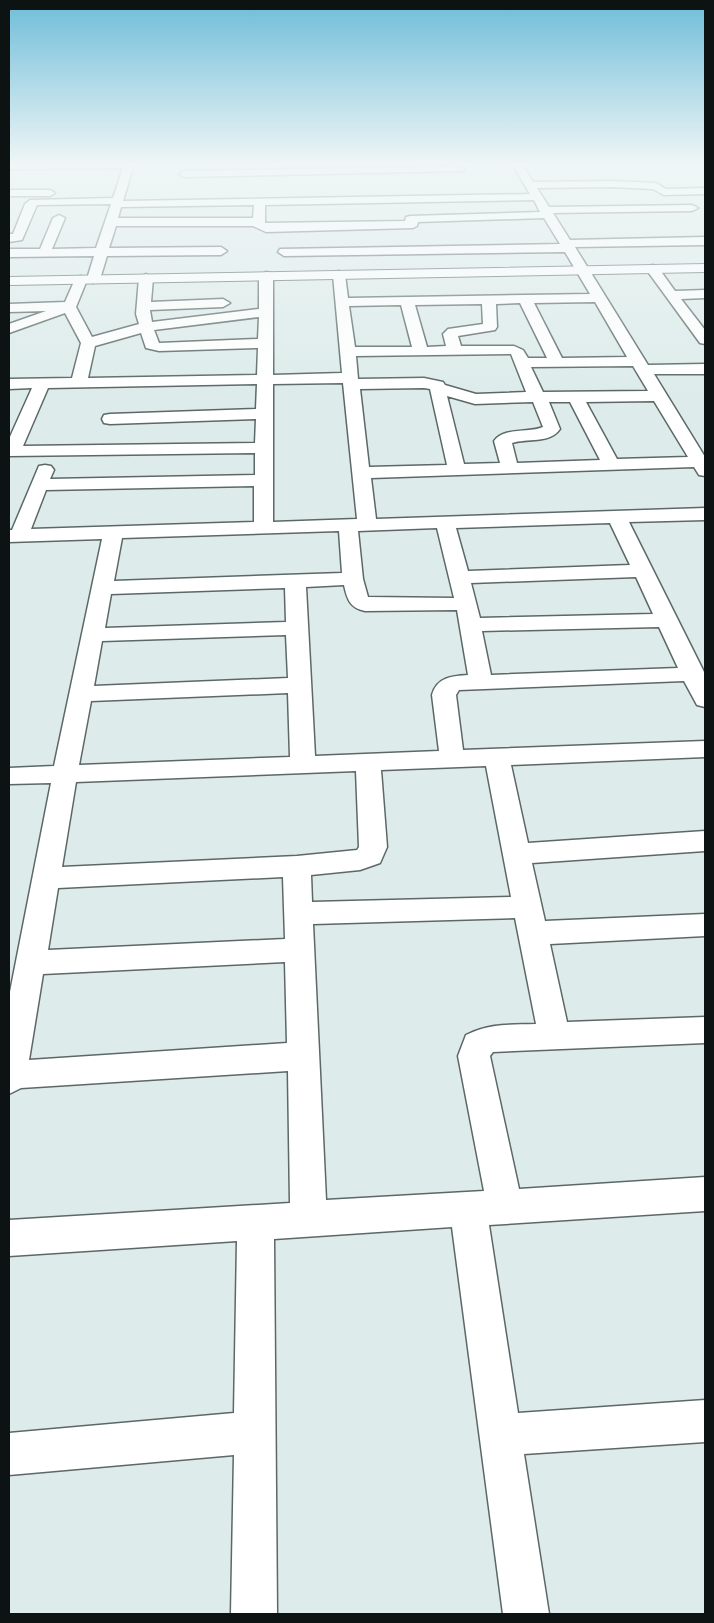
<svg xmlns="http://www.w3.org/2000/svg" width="714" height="1623" viewBox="0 0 714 1623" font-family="Lora,serif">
<rect width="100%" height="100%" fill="#ddecea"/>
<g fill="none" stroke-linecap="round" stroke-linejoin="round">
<g stroke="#5b6867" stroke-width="3">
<g id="street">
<path d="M9,164H134L123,201L530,194L512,164H522L533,182L612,181L656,183L666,189L705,188V194L664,195L653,189L612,187L537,188L549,207L692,205L698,208L692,211L553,213L570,240L705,237V245L575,247L648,365L705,364V374H654L705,457V476L699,475L694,467L371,478L376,519L705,508V520L629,522L705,674V707L697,705L684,681L459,690L456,695L463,750L705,741V757L511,765L528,843L705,831V851L532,863L545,921L705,914V936L550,944L567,1022L705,1017V1043L493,1052L490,1056L519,1189L705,1177V1211L489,1225L518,1413L705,1400V1442L524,1454L549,1614H503L452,1227L274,1239L277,1614H231L234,1455L9,1475V1433L234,1413L237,1241L9,1256V1220L290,1203L288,1071L21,1088L9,1094V997L51,783L9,784V768L54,766L102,539L9,542V530H12L39,466L45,465L51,466L54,470L50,479L255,475V453L9,456V439L32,388L9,389V379L72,378L81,343L65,313L9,333V324L46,311L9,312V304L65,302L76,277L81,276L87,279L94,256L9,257V249H40L53,218L59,215L65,218L52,249L96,248L111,204L37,205L22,240L9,242V234H13L25,204L30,200L113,198L123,168L9,169ZM534,200L540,212L410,216L406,217L405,221L265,223V205ZM254,205L253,218H118L121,207ZM544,218L560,244L280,249L278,252L284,256L565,252L590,294L348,298L345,275L339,271L334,272L333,275L342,373L273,375V276L271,273L266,272L259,276V309L152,322L150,310L223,307L230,303L223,299L151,302L153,278L146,274L139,278L136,314L139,324L92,337L76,307L87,280L93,283L100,279L107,256L221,255L227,251L221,247L109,248L116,226H253L266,232L413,228L417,226L418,222ZM595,302L627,357L562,358L534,303ZM520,303L547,358H528L523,350L514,346H461L458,336L495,330L497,327L496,304ZM482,304L483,324L448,329L443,334L446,346L427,347L415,305ZM401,305L412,347H355L349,306ZM259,317L258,339L159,343L154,330ZM141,333L146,348L159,351L258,348L257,375L88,378L95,346ZM511,354L526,392L476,394L445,385L443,382L424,378L358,379L356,356ZM633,366L648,391L543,392L531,367ZM343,383L357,519L273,522V384ZM257,384L256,409L110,414L104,415L102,419L104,423L110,424L256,419L255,443L23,446L48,388ZM424,388L430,389L447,465L369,467L360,389ZM447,396L475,404L533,402L543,427C529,433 504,427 494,441L500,463L464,464ZM654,401L688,457L617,459L586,402ZM549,402H570L600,460L517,463L512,443C527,438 550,444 560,429ZM254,486V522L31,529L46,490ZM610,523L630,565L468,571L456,528ZM437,528L454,598L368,597L363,579L358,531ZM339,531L342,573L114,581L122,538ZM636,577L653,614L480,618L471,583ZM344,585C347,599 350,608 365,611L457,610L468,675C452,676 437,677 432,695L439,751L315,756L306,587ZM285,588L286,622L105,628L111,594ZM659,627L678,668L491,675L482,631ZM286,635L288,678L94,686L102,641ZM288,693L290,757L79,765L91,701ZM486,766L511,897L312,902L311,875L360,870L380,863L387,847L381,770ZM356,771L359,847L357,850L297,856L62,867L76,782ZM283,877L285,939L48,950L58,888ZM515,918L536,1024C509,1025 490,1023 466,1035L458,1056L484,1191L326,1200L313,924ZM285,962L287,1043L29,1060L43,974Z"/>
<polygon points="459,166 464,169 463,171 184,177 179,174 184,171"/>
<polygon points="9,190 50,190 55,193 50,196 9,196"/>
<polygon points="652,265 657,266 675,291 705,290 705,298 681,299 705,330 705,344 700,343 646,269"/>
</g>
</g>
<g stroke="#5b6867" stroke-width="2">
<polygon id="secondary" points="705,264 705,272 9,285 9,277"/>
</g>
<use href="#street" fill="#fff" fill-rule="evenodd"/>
<use href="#secondary" fill="#fff" fill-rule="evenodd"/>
</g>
<linearGradient id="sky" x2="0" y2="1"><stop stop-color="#6ebdd9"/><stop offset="0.42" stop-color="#f0f6f6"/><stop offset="1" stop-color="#f0f6f6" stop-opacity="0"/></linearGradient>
<rect width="714" height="391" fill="url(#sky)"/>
<rect width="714" height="1623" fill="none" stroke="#0d1212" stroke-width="20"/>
</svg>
